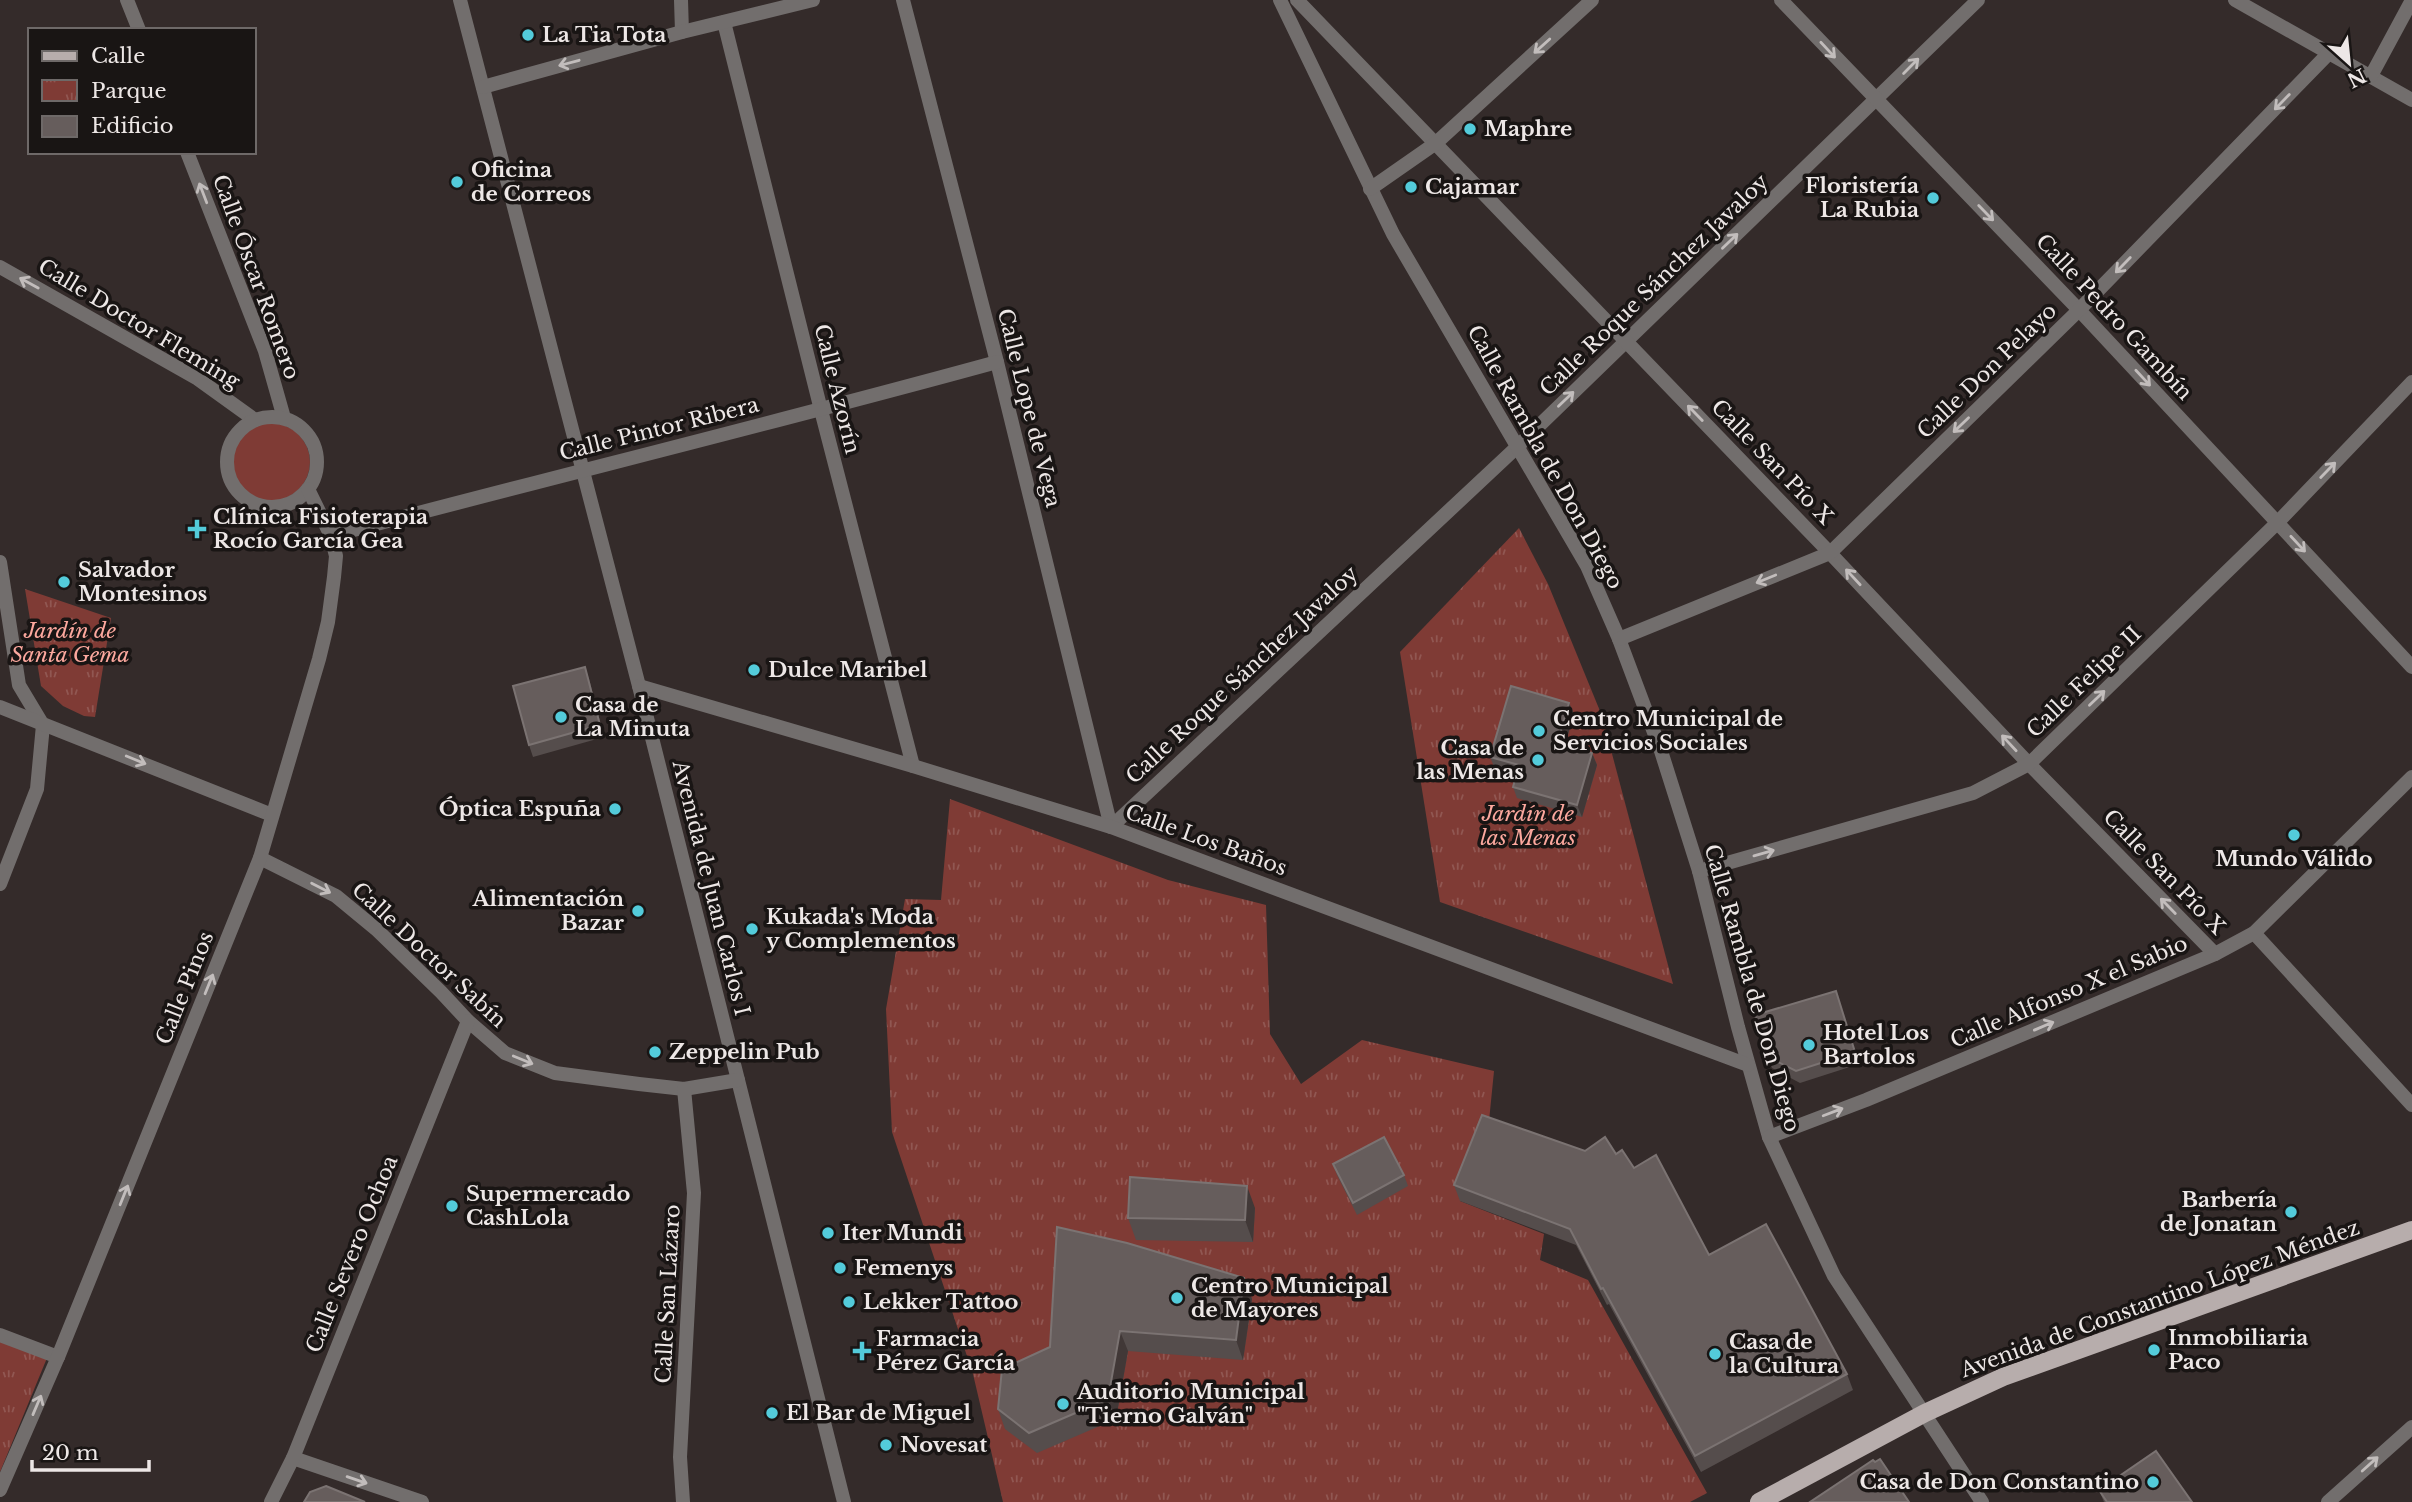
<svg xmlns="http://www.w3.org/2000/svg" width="2412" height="1502" viewBox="0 0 2412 1502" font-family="'Libre Baskerville',serif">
<defs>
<pattern id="park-tufts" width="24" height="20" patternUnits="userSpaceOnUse" patternTransform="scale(1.75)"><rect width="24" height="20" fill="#7f3b35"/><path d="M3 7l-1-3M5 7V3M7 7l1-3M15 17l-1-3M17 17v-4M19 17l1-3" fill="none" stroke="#915752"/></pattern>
</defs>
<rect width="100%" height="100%" fill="#342b2a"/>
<circle fill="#7f3b35" cx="271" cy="462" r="39"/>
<g fill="url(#park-tufts)">
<polygon points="1519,528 1548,584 1602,716 1673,984 1440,902 1400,652"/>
<polygon points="25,589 111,618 95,717 84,716 63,706 41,686"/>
<polygon points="950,799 1168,880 1266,905 1270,1034 1301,1084 1362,1040 1494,1071 1488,1131 1460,1201 1544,1234 1540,1260 1588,1280 1707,1493 1690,1502 1003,1502 973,1374 892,1132 886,1009 905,899 941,900"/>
<polygon points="0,1331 47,1358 0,1472"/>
</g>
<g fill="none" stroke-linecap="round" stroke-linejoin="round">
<g stroke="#726e6d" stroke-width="14">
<polyline points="127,0 139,30"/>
<polyline points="460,0 639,686 844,1502"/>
<polyline points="681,0 682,32"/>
<polyline points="903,0 997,362 1111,827 1517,447 1978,0"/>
<polyline points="1280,0 1393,234 1587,566 1619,639 1661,751 1699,871 1738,1027 1769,1137 1834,1276 1982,1502"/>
<polyline points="1297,0 1830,553 2029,764 2215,954"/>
<polyline points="1781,0 2079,310 2412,667"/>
<polyline points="2235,0 2412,100"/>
<polyline points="724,22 821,410 913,766"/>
<polyline points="2371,76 2412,0"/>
<polyline points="483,87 682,32 813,0"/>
<polyline points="187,152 265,351 284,418"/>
<polyline points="1370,189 1436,143 1592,0"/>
<polyline points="0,267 198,379 255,420"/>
<circle cx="272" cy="462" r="45"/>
<path d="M331,536C553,477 775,423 997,362"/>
<polyline points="0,562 19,685 43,725 37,789 0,884"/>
<polyline points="1619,639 1830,553 2079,310 2329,53"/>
<polyline points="639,686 913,766 1111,827 1748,1065"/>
<polyline points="0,707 272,815"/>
<polyline points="260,858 336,896 376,929 441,992 468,1021 505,1053 555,1073 639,1084 684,1089 738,1080"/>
<polyline points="1699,871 1973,793 2029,764 2278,522 2412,382"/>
<polyline points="2254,933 2412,1105"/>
<polyline points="1769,1137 1866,1100 2215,954 2254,933 2412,777"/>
<polyline points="0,1335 58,1357"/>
<polyline points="293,1458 422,1502"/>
<polyline points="0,1490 58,1357 260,858 319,659 328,622 334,577 336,556 331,536 308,489"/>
<polyline points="271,1502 293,1458 468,1021"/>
<polyline points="683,1502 680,1457 694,1193 684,1089"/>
<polyline points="2328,1502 2412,1427"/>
</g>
<polyline stroke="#b7adac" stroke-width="18" points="1759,1502 1925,1413 2003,1377 2412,1230"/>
</g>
<g fill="#554d4c">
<polygon points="585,667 589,679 604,737 533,757 529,745"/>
<polygon points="1569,703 1574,714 1565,745 1592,753 1597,765 1582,817 1517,798 1513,787 1516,775 1495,769 1490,757"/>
<polygon points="1836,991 1859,1064 1800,1083 1772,1068 1768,1057"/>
<polygon points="1585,1151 1616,1154 1634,1168 1709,1255 1847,1374 1853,1390 1701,1472 1609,1304 1607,1305 1576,1245 1460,1201 1454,1185"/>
<polygon points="1333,1164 1404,1175 1408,1186 1357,1215 1337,1175"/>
<polygon points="1255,1208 1253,1242 1136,1240 1128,1218"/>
<polygon points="1244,1278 1252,1299 1243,1360 1128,1351 1116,1419 1037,1453 1005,1429 998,1409 1050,1347"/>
<polygon points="2099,1490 2192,1502 2104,1502"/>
</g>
<g fill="#413837">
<polygon points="585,667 589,679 604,737 600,725"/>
<polygon points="1569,703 1574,714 1562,755 1557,744"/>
<polygon points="1592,753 1597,765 1582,817 1577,805"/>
<polygon points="1247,1186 1255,1208 1253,1242 1245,1220"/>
<polygon points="1244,1278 1252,1299 1243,1360 1236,1340"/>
<polygon points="1120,1331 1128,1351 1116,1419 1108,1399"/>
</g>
<g fill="#665d5c" stroke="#7b7372" stroke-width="2">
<polygon points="585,667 600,725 529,745 513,686"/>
<polygon points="1511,686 1569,703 1557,744 1592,753 1577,805 1513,787 1519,765 1490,757"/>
<polygon points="1836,991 1855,1052 1796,1071 1768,1057 1755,1015"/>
<polygon points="1482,1115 1585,1151 1605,1137 1616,1154 1622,1150 1634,1168 1656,1155 1709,1255 1766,1224 1847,1374 1695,1456 1603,1288 1601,1289 1570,1229 1454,1185"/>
<polygon points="1384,1137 1404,1175 1353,1203 1333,1164"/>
<polygon points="1130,1177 1247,1186 1245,1220 1128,1218"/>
<polygon points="1057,1227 1127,1243 1244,1278 1236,1340 1120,1331 1108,1399 1029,1433 998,1409 1002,1369 1050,1347"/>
<polygon points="2156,1451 2192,1502 2107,1502 2099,1490"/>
<polygon points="1880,1459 1909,1502 1810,1502 1873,1460 1875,1462"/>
<polygon points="326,1486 365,1502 304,1502 310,1492"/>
</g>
<defs><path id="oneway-shaft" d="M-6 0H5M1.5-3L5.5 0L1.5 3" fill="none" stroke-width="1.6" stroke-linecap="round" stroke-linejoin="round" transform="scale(1.75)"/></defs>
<g stroke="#c2bdbc">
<use href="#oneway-shaft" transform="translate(1542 46) rotate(138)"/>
<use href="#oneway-shaft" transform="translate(1828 50) rotate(47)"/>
<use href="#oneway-shaft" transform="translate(569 63) rotate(165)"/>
<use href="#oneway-shaft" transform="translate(1911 66) rotate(-45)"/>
<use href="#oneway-shaft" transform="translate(2282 102) rotate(134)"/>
<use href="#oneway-shaft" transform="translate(203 193) rotate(-111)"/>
<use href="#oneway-shaft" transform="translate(1986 213) rotate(46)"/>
<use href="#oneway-shaft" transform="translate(1730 241) rotate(-44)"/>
<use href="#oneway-shaft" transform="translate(2123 265) rotate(134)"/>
<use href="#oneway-shaft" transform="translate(29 283) rotate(-151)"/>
<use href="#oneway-shaft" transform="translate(2143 378) rotate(47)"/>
<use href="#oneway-shaft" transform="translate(1566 399) rotate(-44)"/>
<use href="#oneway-shaft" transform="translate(1695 413) rotate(-134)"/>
<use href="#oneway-shaft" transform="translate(1961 425) rotate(136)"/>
<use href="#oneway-shaft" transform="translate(2328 470) rotate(-46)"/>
<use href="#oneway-shaft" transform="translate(2298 544) rotate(47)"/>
<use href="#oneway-shaft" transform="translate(1853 577) rotate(-133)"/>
<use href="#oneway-shaft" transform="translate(1766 579) rotate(158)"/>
<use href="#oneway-shaft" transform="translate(2097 698) rotate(-44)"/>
<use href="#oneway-shaft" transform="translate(2009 743) rotate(-133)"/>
<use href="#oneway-shaft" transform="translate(136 760) rotate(22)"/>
<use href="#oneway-shaft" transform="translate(1764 853) rotate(-16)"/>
<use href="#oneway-shaft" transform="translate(321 888) rotate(27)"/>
<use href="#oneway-shaft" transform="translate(2168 906) rotate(-134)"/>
<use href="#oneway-shaft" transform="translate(209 984) rotate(-68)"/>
<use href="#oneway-shaft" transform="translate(2044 1026) rotate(-23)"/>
<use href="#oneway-shaft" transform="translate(523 1060) rotate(22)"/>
<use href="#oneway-shaft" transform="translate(1833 1112) rotate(-21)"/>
<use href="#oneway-shaft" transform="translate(124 1195) rotate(-68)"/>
<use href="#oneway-shaft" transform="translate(37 1405) rotate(-67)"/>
<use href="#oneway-shaft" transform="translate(2370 1464) rotate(-42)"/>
<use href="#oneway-shaft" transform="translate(357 1480) rotate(19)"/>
</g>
<g fill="#53cbda" stroke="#191514" stroke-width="2.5">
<circle cx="528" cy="35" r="7"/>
<circle cx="1470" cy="129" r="7"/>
<circle cx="457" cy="182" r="7"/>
<circle cx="1411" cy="187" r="7"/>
<circle cx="1933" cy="198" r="7"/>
<path d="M193.5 518.5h7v7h7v7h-7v7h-7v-7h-7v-7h7z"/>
<circle cx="64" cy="582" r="7"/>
<circle cx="754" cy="670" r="7"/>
<circle cx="561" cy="717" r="7"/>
<circle cx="1539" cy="731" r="7"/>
<circle cx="1538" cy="760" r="7"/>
<circle cx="615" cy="809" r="7"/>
<circle cx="2294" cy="835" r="7"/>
<circle cx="638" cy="911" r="7"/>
<circle cx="752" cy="929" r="7"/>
<circle cx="1809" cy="1045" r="7"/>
<circle cx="655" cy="1052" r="7"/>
<circle cx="452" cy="1206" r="7"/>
<circle cx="2291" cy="1212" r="7"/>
<circle cx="828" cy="1233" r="7"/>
<circle cx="840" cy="1268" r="7"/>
<circle cx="1177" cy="1298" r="7"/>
<circle cx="849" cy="1302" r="7"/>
<circle cx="2154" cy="1350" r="7"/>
<path d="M858.5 1340.5h7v7h7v7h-7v7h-7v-7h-7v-7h7z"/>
<circle cx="1715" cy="1354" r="7"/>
<circle cx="1063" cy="1404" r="7"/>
<circle cx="772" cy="1413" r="7"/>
<circle cx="886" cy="1445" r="7"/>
<circle cx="2153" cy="1482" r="7"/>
</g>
<g text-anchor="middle" stroke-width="7" stroke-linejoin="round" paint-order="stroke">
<g font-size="21" font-weight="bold" fill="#ede7e6" stroke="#191514" text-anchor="start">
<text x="542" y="42">La Tia Tota</text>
<text x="1484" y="136">Maphre</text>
<text x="471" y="177">Oficina<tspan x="471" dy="24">de Correos</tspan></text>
<text x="1919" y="193" text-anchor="end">Floristería<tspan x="1919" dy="24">La Rubia</tspan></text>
<text x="1425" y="194">Cajamar</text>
<text x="213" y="524">Clínica Fisioterapia<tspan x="213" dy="24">Rocío García Gea</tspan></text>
<text x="78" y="577">Salvador<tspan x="78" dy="24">Montesinos</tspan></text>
<text x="768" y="677">Dulce Maribel</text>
<text x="575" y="712">Casa de<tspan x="575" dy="24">La Minuta</tspan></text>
<text x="1553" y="726">Centro Municipal de<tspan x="1553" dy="24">Servicios Sociales</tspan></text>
<text x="1524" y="755" text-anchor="end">Casa de<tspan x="1524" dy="24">las Menas</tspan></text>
<text x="601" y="816" text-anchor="end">Óptica Espuña</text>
<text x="2294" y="866" text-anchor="middle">Mundo Válido</text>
<text x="624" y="906" text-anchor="end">Alimentación<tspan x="624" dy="24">Bazar</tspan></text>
<text x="766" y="924">Kukada's Moda<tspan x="766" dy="24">y Complementos</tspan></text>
<text x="1823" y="1040">Hotel Los<tspan x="1823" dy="24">Bartolos</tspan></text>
<text x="669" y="1059">Zeppelin Pub</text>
<text x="466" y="1201">Supermercado<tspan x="466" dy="24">CashLola</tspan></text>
<text x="2277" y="1207" text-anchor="end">Barbería<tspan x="2277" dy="24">de Jonatan</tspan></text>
<text x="842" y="1240">Iter Mundi</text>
<text x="854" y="1275">Femenys</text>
<text x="1191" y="1293">Centro Municipal<tspan x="1191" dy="24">de Mayores</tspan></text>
<text x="863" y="1309">Lekker Tattoo</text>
<text x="2168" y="1345">Inmobiliaria<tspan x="2168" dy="24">Paco</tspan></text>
<text x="876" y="1346">Farmacia<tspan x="876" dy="24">Pérez García</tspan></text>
<text x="1729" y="1349">Casa de<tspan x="1729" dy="24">la Cultura</tspan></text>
<text x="1077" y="1399">Auditorio Municipal<tspan x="1077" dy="24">"Tierno Galván"</tspan></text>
<text x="786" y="1420">El Bar de Miguel</text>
<text x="900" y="1452">Novesat</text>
<text x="2139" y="1489" text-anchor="end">Casa de Don Constantino</text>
</g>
<g font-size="21" fill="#ede7e6" stroke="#191514">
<text transform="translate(256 277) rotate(70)" y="7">Calle Óscar Romero</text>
<text transform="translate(1654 285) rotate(-44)" y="7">Calle Roque Sánchez Javaloy</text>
<text transform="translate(2114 317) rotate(47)" y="7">Calle Pedro Gambín</text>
<text transform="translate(139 324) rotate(31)" y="7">Calle Doctor Fleming</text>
<text transform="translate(1987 371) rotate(-44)" y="7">Calle Don Pelayo</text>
<text transform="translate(837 389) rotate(76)" y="7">Calle Azorín</text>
<text transform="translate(1029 408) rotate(76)" y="7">Calle Lope de Vega</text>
<text transform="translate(659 429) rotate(-14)" y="7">Calle Pintor Ribera</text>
<text transform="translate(1545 457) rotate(61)" y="7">Calle Rambla de Don Diego</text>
<text transform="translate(1772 462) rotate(46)" y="7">Calle San Pío X</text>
<text transform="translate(1242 675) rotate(-43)" y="7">Calle Roque Sánchez Javaloy</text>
<text transform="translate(2084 682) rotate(-44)" y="7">Calle Felipe II</text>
<text transform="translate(1206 840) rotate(20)" y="7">Calle Los Baños</text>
<text transform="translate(2164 872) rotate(46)" y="7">Calle San Pío X</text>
<text transform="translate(711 888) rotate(76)" y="7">Avenida de Juan Carlos I</text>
<text transform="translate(429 955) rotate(43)" y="7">Calle Doctor Sabín</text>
<text transform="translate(185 988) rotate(-68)" y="7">Calle Pinos</text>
<text transform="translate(1752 988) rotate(74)" y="7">Calle Rambla de Don Diego</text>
<text transform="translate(2069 992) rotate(-23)" y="7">Calle Alfonso X el Sabio</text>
<text transform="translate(352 1254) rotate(-68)" y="7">Calle Severo Ochoa</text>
<text transform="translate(668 1294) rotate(-87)" y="7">Calle San Lázaro</text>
<text transform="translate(2160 1299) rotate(-20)" y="7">Avenida de Constantino López Méndez</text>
</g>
<g font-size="21" font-style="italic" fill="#fca89e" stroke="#191514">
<text x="70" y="638">Jardín de<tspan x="70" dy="24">Santa Gema</tspan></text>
<text x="1528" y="821">Jardín de<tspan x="1528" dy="24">las Menas</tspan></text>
</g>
</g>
<rect x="28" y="28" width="228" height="126" fill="#191514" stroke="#6e6968" stroke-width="2"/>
<rect x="42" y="51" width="35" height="10" fill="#b7adac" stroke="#6e6968" stroke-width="2"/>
<text x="91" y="63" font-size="21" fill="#ede7e6">Calle</text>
<rect x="42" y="80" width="35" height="21" fill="url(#park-tufts)" stroke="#6e6968" stroke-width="2"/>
<text x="91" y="98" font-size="21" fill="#ede7e6">Parque</text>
<rect x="42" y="116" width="35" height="21" fill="#665d5c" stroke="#6e6968" stroke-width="2"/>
<text x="91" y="133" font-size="21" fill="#ede7e6">Edificio</text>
<g transform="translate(2349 63) rotate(153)" stroke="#191514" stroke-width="5" paint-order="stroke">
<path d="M0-5L12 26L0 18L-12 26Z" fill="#ede7e6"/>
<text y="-10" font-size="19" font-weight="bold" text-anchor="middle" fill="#ede7e6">N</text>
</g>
<path d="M32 1460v10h117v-10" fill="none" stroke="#ede7e6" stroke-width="3.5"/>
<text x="42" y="1460" font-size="21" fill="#ede7e6" stroke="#191514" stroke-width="5" paint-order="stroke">20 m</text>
</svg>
